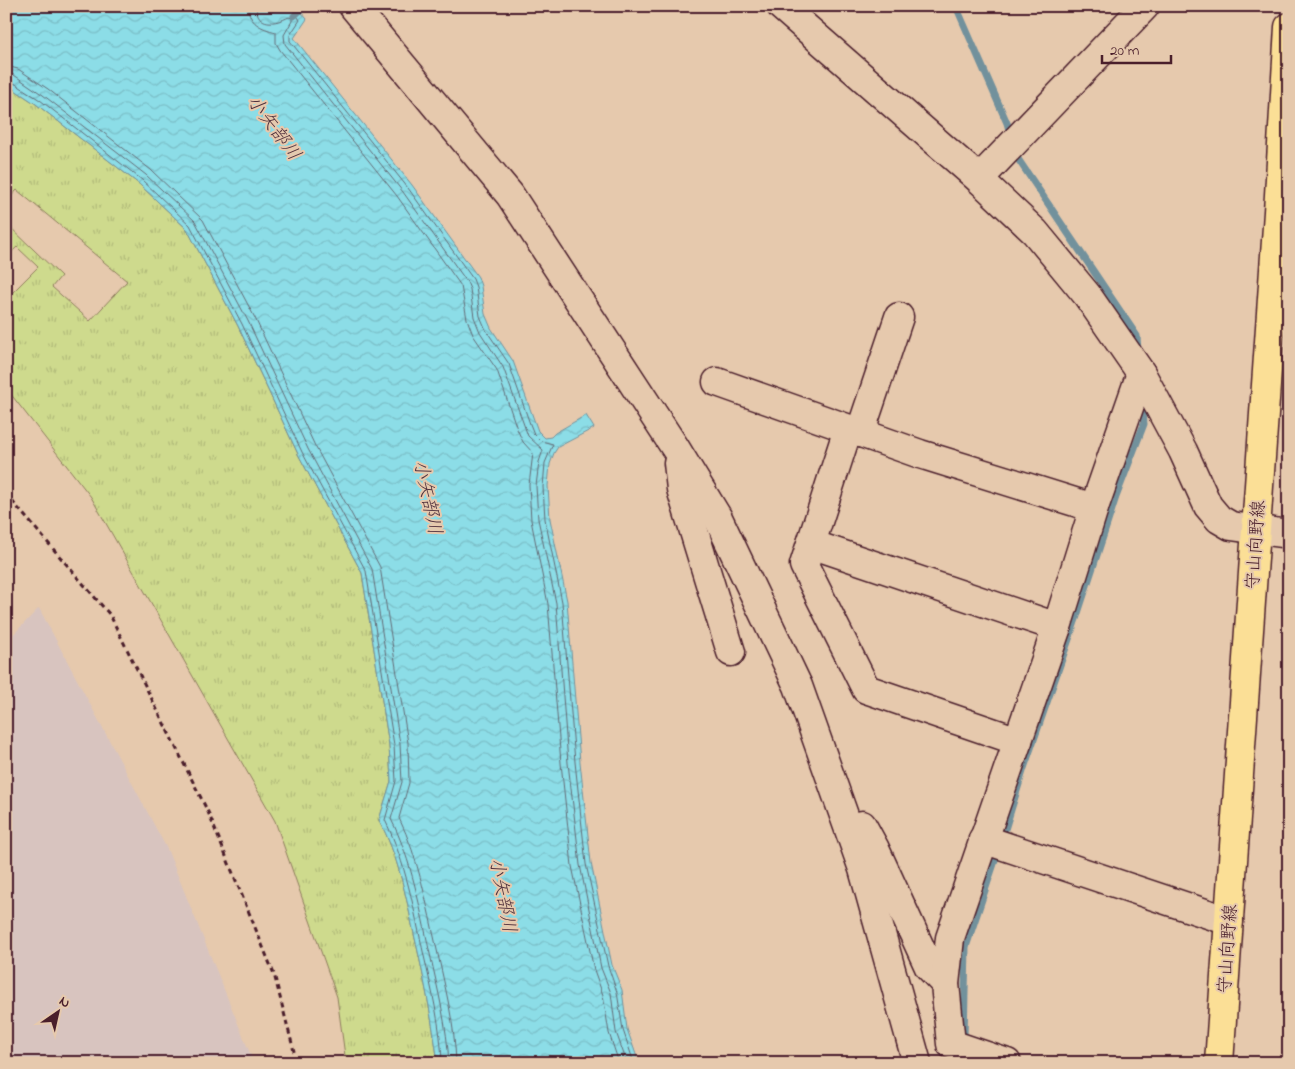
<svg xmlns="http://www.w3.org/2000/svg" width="1295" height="1069" viewBox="0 0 1295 1069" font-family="'Indie Flower','Klee One',sans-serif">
<defs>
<pattern id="grass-tufts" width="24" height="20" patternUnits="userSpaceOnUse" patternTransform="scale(1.25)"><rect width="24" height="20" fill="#ceda8d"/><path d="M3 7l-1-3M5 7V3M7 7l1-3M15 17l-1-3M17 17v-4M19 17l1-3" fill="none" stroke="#b2bb7a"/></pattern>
<pattern id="water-waves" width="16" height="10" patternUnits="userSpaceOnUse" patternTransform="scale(1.25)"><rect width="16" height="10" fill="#8cdde7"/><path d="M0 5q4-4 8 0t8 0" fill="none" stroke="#7abdc6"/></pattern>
</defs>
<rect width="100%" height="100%" fill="#e6c9ad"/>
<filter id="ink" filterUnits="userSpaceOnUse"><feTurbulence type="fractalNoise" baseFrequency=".02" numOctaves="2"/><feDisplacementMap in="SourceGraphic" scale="10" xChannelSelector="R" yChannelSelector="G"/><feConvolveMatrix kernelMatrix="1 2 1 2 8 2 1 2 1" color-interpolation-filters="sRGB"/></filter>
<g filter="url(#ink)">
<polygon fill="#d8c4bf" points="39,608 167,849 254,1063 6,1063 6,642"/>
<path fill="url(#grass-tufts)" stroke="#8c7c5c" d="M6,84L36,104L139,184L187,229L238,326L298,454L362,573L389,745L391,781L379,820C398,855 406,896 414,934C424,977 432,1019 438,1063H346L337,997L275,821L91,497L6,388V299L38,267L17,247L6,257V223L61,276L52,287L90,321L127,281L17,190L6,202Z"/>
<path fill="url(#water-waves)" stroke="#72919c" d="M6,6H265L271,12L288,6H296L307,19L294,38L412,185L478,277L481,286L485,314L491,328L513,361L538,431L545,438L551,437L555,433L586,415L594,428L558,447L554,453L550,464L548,486L550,519L567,601L580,762L591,863L612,965L622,990L627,1029L639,1063H438C432,1019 424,977 414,934C406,896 398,855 379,820L391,781L389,745L362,573L298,454L238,326L187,229L139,184L36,104L6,84Z"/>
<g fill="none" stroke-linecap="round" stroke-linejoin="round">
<g stroke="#646b76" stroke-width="1">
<path d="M248,6C249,24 261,28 276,32V43L280,50L397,196L461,286L467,319L473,335L497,370L517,429L523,442L533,453L529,485L531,520L548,604L561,763L572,866L594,970L603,995L609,1033L619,1063"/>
<path d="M256,6C257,27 275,24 289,17L292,18V21L284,35L285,44L403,192L467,282L470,289L474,317L480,332L503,367L528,436L543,450L539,462L536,486L538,519L556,603L568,763L580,865L601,968L611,993L616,1032L627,1063"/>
<polyline points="293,6 293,10 300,20 290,35 290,41 408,188 473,279 476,287 480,316 486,330 509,364 530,424 534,434 541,441 553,444 545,463 543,487 545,519 562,602 575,762 586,864 608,966 617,992 623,1030 634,1063"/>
<path d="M6,66L18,69L48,89L151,170L203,220L255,318L315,446L380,567L408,743L409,783L399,818C419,859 427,906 437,950C445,987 455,1025 456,1063"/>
<path d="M6,74L14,75L43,95L146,175L195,221L248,321L308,449L372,569L400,744L402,782L391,819C412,861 420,908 430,954C438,990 447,1026 449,1063"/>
<path d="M6,80L11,81L40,100L142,180L190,225L242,324L302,452L366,571L394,745L396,781L385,820C406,863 414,910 424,956C432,991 441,1027 442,1063"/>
</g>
<g stroke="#72919c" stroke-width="7">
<polyline points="956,6 1007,123 1011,137"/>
<polyline points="294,16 305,6"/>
<polyline points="1015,150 1018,159 1137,336 1138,352"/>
<polyline points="1002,839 1024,768 1077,616 1116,497 1144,424 1142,403"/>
<polyline points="964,1038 966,947 999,849"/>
</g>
<g stroke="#4a1f2b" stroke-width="31">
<g id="minor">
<polyline points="353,6 510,195 676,449 718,518 798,686 863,869 917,1063"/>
<polyline points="781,6 979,179 1035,232 1087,295 1141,373 1183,451 1208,506 1219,519 1231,526 1289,534"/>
<polyline points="979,179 1145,6"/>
<polyline points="717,382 920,454 1094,508"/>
<polyline points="848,429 804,565 866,689 1018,741"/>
<polyline points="860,433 899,317"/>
<polyline points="678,463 681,489 731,652"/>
<polyline points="811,544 1057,627"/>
<polyline points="862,825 875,849 929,967 945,984"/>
<polyline points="983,839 1229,921"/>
<polyline points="1007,1063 951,1044 945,984 950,938 1057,627 1094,508 1141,373"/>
</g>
</g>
<g stroke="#4a1f2b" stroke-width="31">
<polyline id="major" points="1219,1063 1278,212 1289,27"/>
</g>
<polyline stroke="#4a1f2b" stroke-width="3" stroke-dasharray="5 4" stroke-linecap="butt" points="6,494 110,615 208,812 274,974 297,1063"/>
<use href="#minor" stroke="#e6c9ad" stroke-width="28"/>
<use href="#major" stroke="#fbdf96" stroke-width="28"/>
</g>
</g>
<g text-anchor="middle" stroke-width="4" stroke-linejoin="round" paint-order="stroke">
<g font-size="18" fill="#4a1f2b" stroke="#e6c9ad">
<text transform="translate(1255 545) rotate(-86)" y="6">守山向野線</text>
<text transform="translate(1227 949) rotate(-86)" y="6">守山向野線</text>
</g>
<g font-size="19" font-style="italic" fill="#51323e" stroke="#e6c9ad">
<text transform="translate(275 127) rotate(53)" y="7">小矢部川</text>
<text transform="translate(429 497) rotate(78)" y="7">小矢部川</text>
<text transform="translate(504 895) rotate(79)" y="7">小矢部川</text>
</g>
</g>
<rect width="1295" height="1069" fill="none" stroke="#e6c9ad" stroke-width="25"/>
<rect x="12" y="12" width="1270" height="1044" fill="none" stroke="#4a1f2b" stroke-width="2" filter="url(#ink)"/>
<g transform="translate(58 1012) rotate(34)" stroke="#e6c9ad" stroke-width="4" paint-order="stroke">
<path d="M0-4L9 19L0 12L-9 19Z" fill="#4a1f2b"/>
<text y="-8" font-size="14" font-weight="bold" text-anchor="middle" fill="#4a1f2b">N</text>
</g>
<path d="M1102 55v8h69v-8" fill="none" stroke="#4a1f2b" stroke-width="2.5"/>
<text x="1110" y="55" font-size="15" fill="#4a1f2b" stroke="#e6c9ad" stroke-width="4" paint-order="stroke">20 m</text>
</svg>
